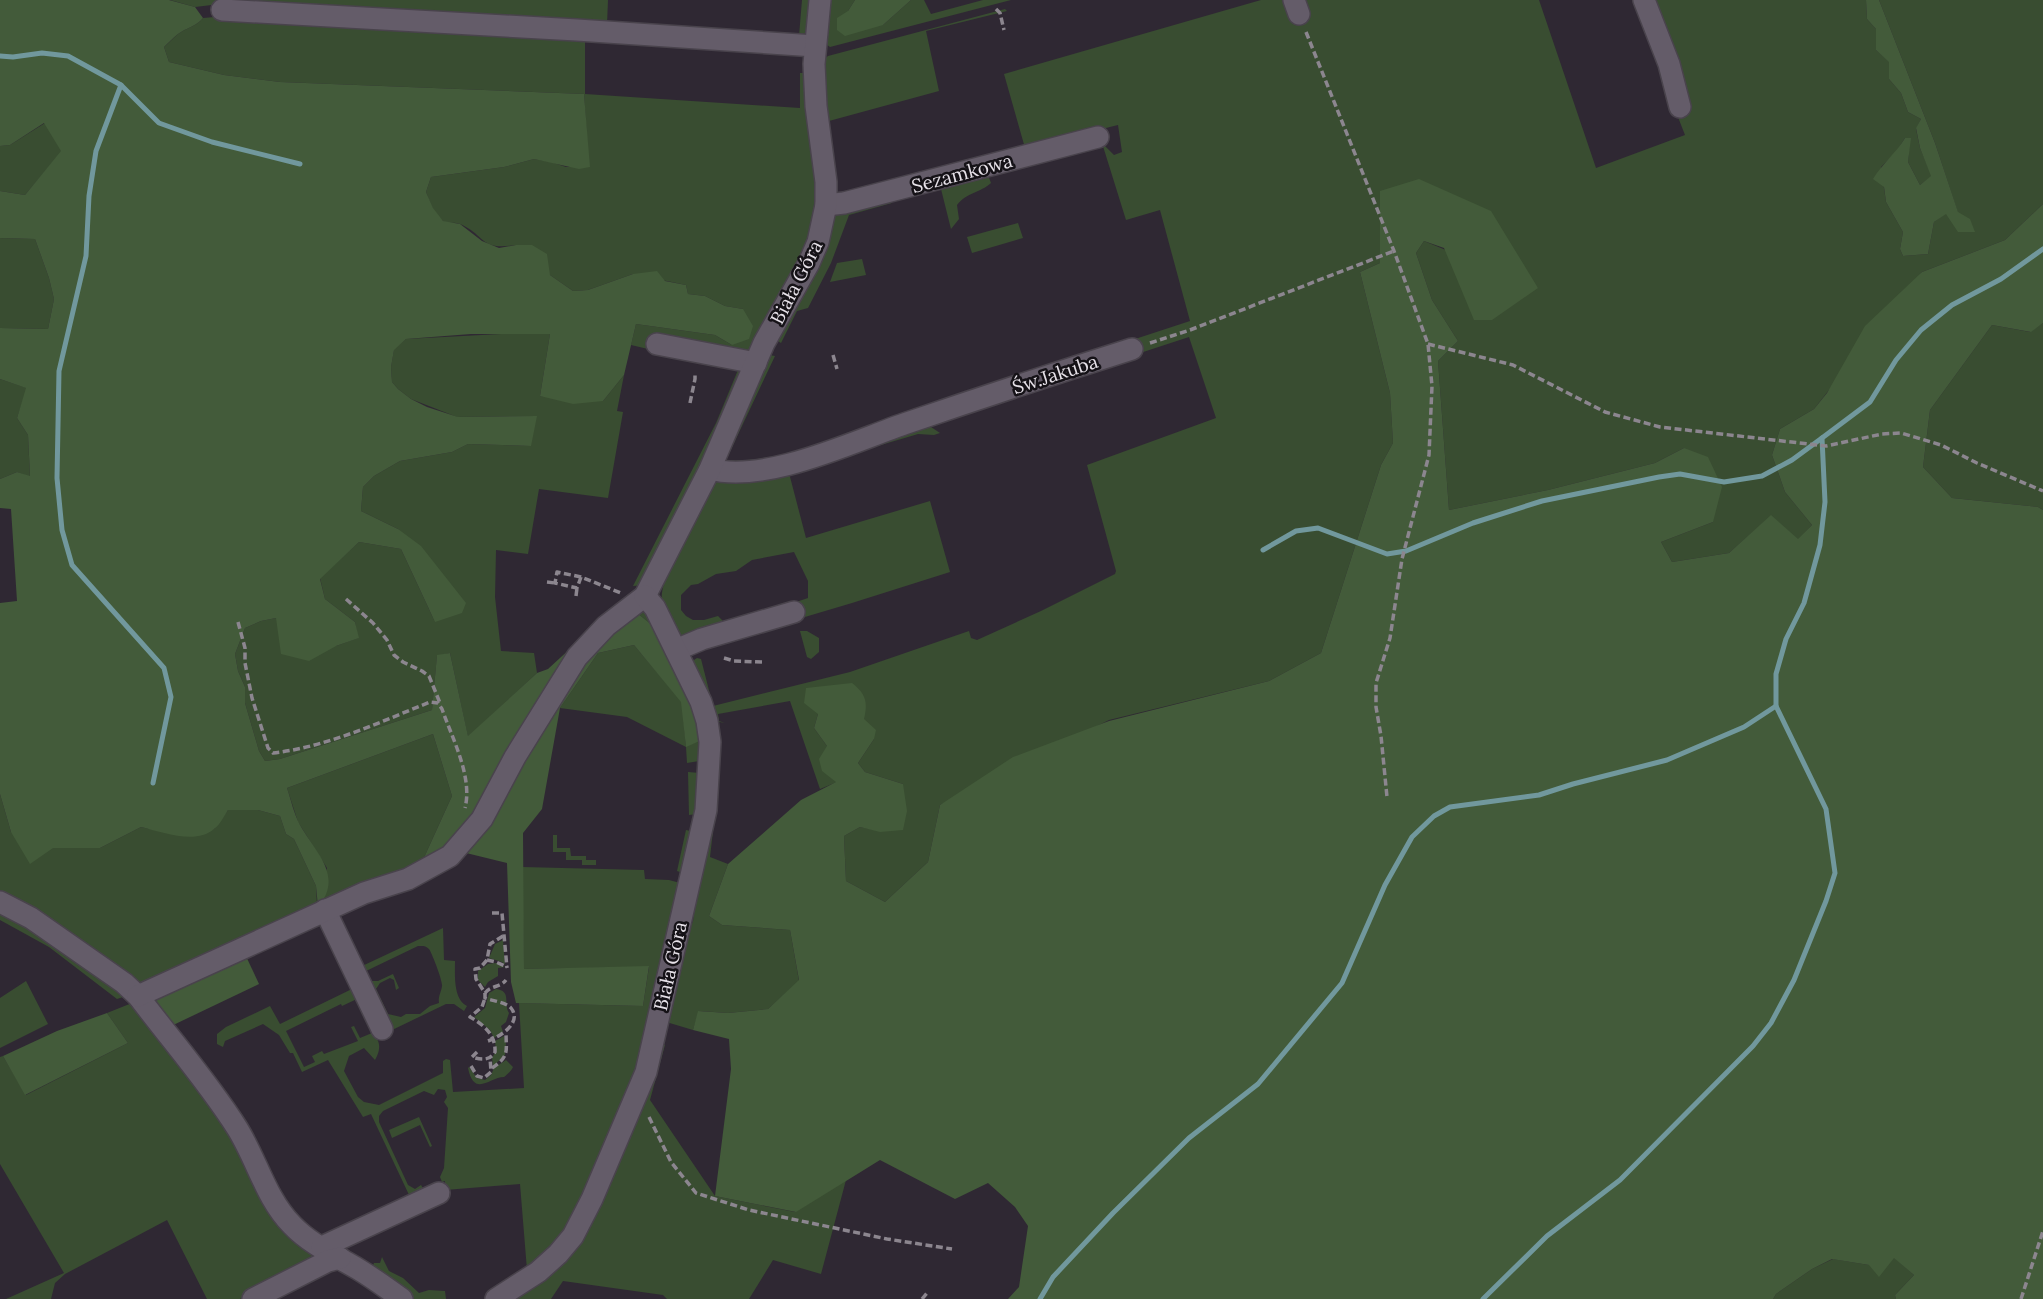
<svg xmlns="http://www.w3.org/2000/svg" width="2043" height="1299" viewBox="0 0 2043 1299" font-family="Lora,serif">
<rect width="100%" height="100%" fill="#2f2833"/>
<g fill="#394d31">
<polygon points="170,0 608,0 607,25 220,4 195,7"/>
<polygon points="802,0 812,0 810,31 799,36"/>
<polygon points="824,0 855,0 848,11 883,25 911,0 924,0 931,14 983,0 1011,0 830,47 826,44"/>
<polygon points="1261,0 1539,0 1596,168 1685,135 1676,112 1690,113 1651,0 1866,0 1867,19 1876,29 1876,50 1890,62 1889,79 1901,93 1908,112 1921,119 1916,129 1920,148 1932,176 1920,185 1908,162 1910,138 1905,138 1896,152 1881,167 1886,202 1903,232 1900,249 1903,256 1928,254 1934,222 1946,213 1958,213 1935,143 1879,0 2043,0 2043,204 2005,240 1922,272 1814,409 1780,429 1772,455 1785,492 1812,525 1798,540 1771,516 1729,553 1672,562 1661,542 1713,522 1684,448 1655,463 1548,490 1449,510 1438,361 1458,341 1432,300 1416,253 1424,241 1538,288 1380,191 1380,263 1360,272 1390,393 1393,443 1381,465 1321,653 1269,681 1109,720 940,805 928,862 885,902 846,881 844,836 860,827 880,831 903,784 865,772 858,763 874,739 818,714 814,728 827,746 837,782 820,789 790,701 718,714 719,721 725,723 715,721 693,665 694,660 697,658 701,659 713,706 850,672 969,631 971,638 977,640 1041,611 1115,574 1116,571 1087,465 1216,418 1189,337 1131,356 1129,341 1190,321 1160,210 1126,220 1102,143 1114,155 1122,152 1118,125 1025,148 1004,74"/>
<polygon points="1005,9 1007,11 926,31 939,91 829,121 838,192 847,195 846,198 832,192 823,60 828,56"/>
<path d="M226,16L585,41V94L800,108V73H805L821,183L816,233L751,351L648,343V349L631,345L636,324L715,335L732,345L743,309L725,306L705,296L688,294L686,285L633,274L588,290L573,291L550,275L516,245C479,251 486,235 460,224C455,222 448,224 443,221C434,216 430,201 426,192L431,177L504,167L534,159L551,162L566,167H589L584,94L280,82L224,75L169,62L164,47C169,43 173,38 178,34C186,28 197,26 203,18Z"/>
<polygon points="45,123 62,151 25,195 0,191 0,146 10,145"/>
<path d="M988,175L991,183C980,193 967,192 957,205L959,219L951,229L941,189Z"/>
<polygon points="887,199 892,203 849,215 831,263 808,308 797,311 781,343 775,339 831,218 839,211"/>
<polygon points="1018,223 1023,238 972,253 967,237"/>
<polygon points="0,238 35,239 49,278 54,299 48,329 0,328"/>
<polygon points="862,259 866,275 830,282 837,263"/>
<polygon points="2043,323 2043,510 2038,507 1952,498 1923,467 1930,410 1992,325 2030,332"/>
<polygon points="519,333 550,334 540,396 603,401 624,375 617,411 623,412 608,498 539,489 528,554 496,550 495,597 501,651 534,653 537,673 468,737 450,653 437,656 432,710 280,759 265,761 259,751 245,703 245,687 238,671 235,654 245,628 261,621 276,618 336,646 358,638 355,622 325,599 320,578 359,542 401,549 435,622 398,529 361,511 363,487 374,476 400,461 452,452 468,444 530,446 536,416 457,417 411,399 398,389 392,382 391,367 394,349 406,339"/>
<path d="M769,355L775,356L726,460C763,463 800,448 837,445L725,466L721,454Z"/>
<polygon points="738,370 745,373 646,585 633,586 716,423"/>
<polygon points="0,379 27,388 17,418 28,435 30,477 17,472 0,479"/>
<polygon points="928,425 940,433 934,435 918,434 834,459"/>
<path d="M789,473L806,538L930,501L950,572L852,603L707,646L781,607L808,598V581L794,552L752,560L736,571L716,574L698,584L691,585L681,595V610L686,616L693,620H704L718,616L725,623L682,640C675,628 664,615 662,601C658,578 699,504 711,479Z"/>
<path d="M645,607L649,611C672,653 708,706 704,756L699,761L687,763L686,747L627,717L560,708L598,653L634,645L682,702L686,746L700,741L692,697L652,625L633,610Z"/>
<polygon points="800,631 807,631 819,638 819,652 811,659 807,657"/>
<polygon points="433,734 452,796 422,862 141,987 0,898 0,794 11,832 53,848 100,848 141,827 169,833 214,829 228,810 258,810 280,816 286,834 294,839 316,886 317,906 327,868 298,822 287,788"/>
<polygon points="688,772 700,773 697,814 689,815"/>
<polygon points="717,797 710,857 728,864 709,916 722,925 790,930 799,981 768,1009 728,1013 699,1011 693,1030 663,1021 678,961 693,921 700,869"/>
<polygon points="686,830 695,832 686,874 677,871"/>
<polygon points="553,835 557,835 557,848 570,848 571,856 586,856 586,860 596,860 596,865 582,865 582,860 566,860 566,852 553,852"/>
<path d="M522,867L644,870L645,879L669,880L684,884L639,1074L560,1243L527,1270L520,1184L445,1190V1181L442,1182L440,1177L444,1168L448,1108L444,1102L447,1097L445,1090L438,1089L434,1095L424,1091L383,1111L379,1116V1122L408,1185L415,1189L421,1185L424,1190L410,1197L371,1114L363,1117L328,1060L302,1072L293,1053H290L279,1035L263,1024L225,1041L223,1047L217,1044V1034L226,1027L270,1006L280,1024L354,988L359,998L342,1006L341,1004L286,1031L304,1067L315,1062L312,1056L322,1051L324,1054L358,1041L351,1027L354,1026L360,1038L372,1033C381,1040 381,1050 375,1060L364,1048L349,1056L344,1071L358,1097L364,1102L379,1105L443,1073V1061L446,1059L450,1060L453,1092L524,1088L519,1003L643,1006L649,967L524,969Z"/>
<polygon points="0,907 126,996 117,999 49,947 0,920"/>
<path d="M443,928L444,960L455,961C455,975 453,999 467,1006L464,1011L454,1004H446L390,1031L370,981H378L393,974L399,988L396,990L394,980L390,978L380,983L376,989L388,1014L401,1017L406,1014H420L430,1006L439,1003C438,996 441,993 442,986C443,981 431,951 429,949C425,945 422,946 418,946L366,971L360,967Z"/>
<polygon points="503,940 505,965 502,962 489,958 495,944"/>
<polygon points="496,963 505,967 498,968 498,976 488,982 485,987 478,980 478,971 488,964"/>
<polygon points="26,981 48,1024 0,1048 0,998"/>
<path d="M496,989C512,991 503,1003 509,1013L506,1022L501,1026L503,1032L494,1038L490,1030L474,1017L485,1008L489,993Z"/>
<polygon points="132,1003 325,1257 240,1299 207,1299 167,1220 65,1274 55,1283 51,1299 6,1299 64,1273 0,1164 0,1057 3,1056 26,1095 128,1043 107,1013"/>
<polygon points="504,1036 506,1044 505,1055 493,1066 492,1058 496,1051 495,1041"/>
<polygon points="659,1043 665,1045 650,1100 715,1196 795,1212 846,1180 821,1274 773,1260 749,1299 667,1299 663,1295 563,1281 551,1299 505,1299 547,1274"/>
<path d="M506,1060L513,1067C512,1070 507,1075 504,1077C490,1077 474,1098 468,1068L469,1067L477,1078L485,1080L491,1075L494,1068Z"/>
<polygon points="419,1117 432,1146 430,1147 420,1125 392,1138 389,1130"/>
<polygon points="382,1257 389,1271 403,1278 419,1293 429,1290 445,1291 446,1299 408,1299 372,1268 374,1263 380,1263"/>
<polygon points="1894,1257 1914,1275 1895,1295 1896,1299 1773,1299 1776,1294 1812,1269 1833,1259 1869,1265"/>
</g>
<g fill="#435b3a">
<path d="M0,0H169L195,7L203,18C197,26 186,28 178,34C173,38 169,42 164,47L169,62L224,75L280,82L584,94L590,167L579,169L534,159L504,167L431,177L426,192L433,208L443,221L460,224L482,241L499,248L516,245H532L547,254L550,275L573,291L588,290L633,274L657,271L665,281L686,285L688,294L705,296L725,306L743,309L753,326L749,339L732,345L715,335L636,324L624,375L603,401L573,404L540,396L550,334H471L406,339L394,350L391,367L392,382L398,389L411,399L427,407L458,417L537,416L531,446L468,444L452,452L400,461L374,476L363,487L361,511L398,529L421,546L466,603L462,613L435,622L401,549L359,542L320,579L325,599L355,622L359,638L336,646L309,661L281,654L276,618L261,621L245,628L235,654L238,671L245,687V703L259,751L265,761L280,759L432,710L437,655L450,653L468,736L537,673L548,669L622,601L652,625L692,697L700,741L686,747L681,702L634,645L598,653L560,708L542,809L523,833L524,969L649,966L643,1006L516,1003L511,982L507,863L462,852L422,862L452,796L433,734L287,788C291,800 294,814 300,825C316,853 344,876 318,907L316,886L294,839L286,834L280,816L258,810H228C224,816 220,825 214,829C196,845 162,832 141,827L100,848H53L30,864L11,832L0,794V603L17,601L11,509L0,508V479L17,472L30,476L28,435L17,418L26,388L0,379V328L48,329L54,299L49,278L35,239L0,238V191L25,195L61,151L44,123L10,145L0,146Z"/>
<polygon points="855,0 911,0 883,25 845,36 837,30 837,18 848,11"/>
<path d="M1866,0H1879L1935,143L1958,212L1970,219L1975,232H1958L1946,214L1934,222L1928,254L1903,256L1900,249L1903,232L1886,202L1884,187L1873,179C1882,164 1896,153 1905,138H1911L1908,162L1920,185L1931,176L1920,148L1916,128L1921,119L1908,112L1901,93L1889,79V62L1876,50V29L1867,19Z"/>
<path d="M1419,179L1491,211L1538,288L1492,320H1474L1444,248L1424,241L1416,253L1432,300L1458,341L1438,361L1449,510L1548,490L1655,463L1684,448L1708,457L1722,487L1713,522L1661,542L1672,562L1729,553L1771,515L1798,539L1812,525L1785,492L1772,455L1780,429L1814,409L1827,393L1865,326L1922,272L2005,240L2043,204V323L2031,332L1992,325L1930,410L1923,467L1952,498L2038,507L2043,510V1299H1896L1895,1295L1914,1275L1894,1258L1879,1277L1869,1265L1832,1259L1812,1269L1776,1294L1773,1299H1008L1019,1287L1028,1226L1015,1207L988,1183L955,1199L880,1160L796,1212L715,1196L731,1069L729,1039L693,1030L698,1011L728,1013L768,1009L799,980L790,930L722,925L709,916L728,864L801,800L836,782L822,771L819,759L827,746L814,728L818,714L804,703L806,688L852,683C866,694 868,702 864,719L876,730L874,739L858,763L865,772L903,784L907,811L903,830L880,832L860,827L844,836L846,881L885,902L928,862L940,805L1013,757L1109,721L1269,681L1321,653L1381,465L1393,443L1390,393L1360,272L1380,263V191Z"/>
<polygon points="244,952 259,984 167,1028 154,1013 154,996"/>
<polygon points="107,1013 128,1043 25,1095 3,1056 57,1031"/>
</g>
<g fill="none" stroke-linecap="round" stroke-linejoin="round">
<g stroke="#71989d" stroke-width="5">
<polyline points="0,56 13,57 42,53 68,56 121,85 159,123 212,142 300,164"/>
<polyline points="121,85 96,151 89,196 86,256 59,371 57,478 62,530 72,565 164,668 171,697 153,783"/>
<polyline points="1263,550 1296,531 1318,528 1387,554 1406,551 1473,523 1542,501 1659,477 1680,474 1724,482 1762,476 1792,460 1822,438"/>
<polyline points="1040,1299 1053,1277 1113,1213 1189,1138 1258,1084 1342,983 1385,885 1412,837 1434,816 1450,807 1539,795 1573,784 1667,760 1744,727 1776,706"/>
<polyline points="1483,1299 1547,1236 1620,1180 1753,1046 1771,1023 1794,980 1826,901 1835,873 1826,809 1776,706 1776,674 1786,639 1804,603 1820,545 1825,502 1822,438 1870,402 1896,360 1921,330 1952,305 2001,279 2043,249"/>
</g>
<g stroke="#49434c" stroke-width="24">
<g id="minor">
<polyline points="1294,0 1299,14"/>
<polyline points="1644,0 1669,64 1680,107"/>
<polyline points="222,10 577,30 815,46"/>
<polyline points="826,205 844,203 1098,137"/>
<polyline points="657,344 756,363"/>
<path d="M710,469C764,484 852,442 904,424C980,398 1056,373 1132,349"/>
<polyline points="676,650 702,639 794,612"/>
<path d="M0,902L31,918L124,983L138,996C171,1040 208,1082 237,1128C257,1160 266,1199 292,1225C310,1244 336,1256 358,1269C373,1278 388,1289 402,1299"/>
<polyline points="325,910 382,1029"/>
<polyline points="138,996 364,893 408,879 450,856 482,819 515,757 577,657 606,626 645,596 710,469 764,343 809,263 818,242 826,205 826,182 816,106 814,64 820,0"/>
<polyline points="322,1247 439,1193"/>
<polyline points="253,1299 328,1261 340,1258"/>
<polyline points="496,1299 538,1272 558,1254 573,1236 592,1199 646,1072 706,810 710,742 707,721 701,702 655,608 645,596"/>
</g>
</g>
<g stroke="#8c868f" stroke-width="3.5" stroke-dasharray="7 3.5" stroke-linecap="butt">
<polyline points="996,9 1000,13 1004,30"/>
<polyline points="1306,32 1394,251 1428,344 1432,386 1429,455 1402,559 1390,638 1376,683 1376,707 1381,736 1387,797"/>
<polyline points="1150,343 1190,330 1394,251"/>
<polyline points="1428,344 1513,365 1605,412 1660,427 1826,446 1882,434 1901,433 1941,445 1977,463 2043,491"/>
<polyline points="833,355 837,369"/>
<polyline points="690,403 695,379 695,374"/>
<polyline points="581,577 577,588 555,583 557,572 581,577 621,593"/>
<polyline points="547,582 555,583"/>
<polyline points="576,596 577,588"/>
<polyline points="346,599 373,623 387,640 394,655 403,662 422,671 429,676 440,703"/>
<path d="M238,622L245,648V663L252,698L268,748L273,753C327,747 380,722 430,702L438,703L442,709C452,738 473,777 465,808"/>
<polyline points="724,658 734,661 762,662"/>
<polyline points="492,913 502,913 507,968"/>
<polyline points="503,936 490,944 487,960 496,962 507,967"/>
<path d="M487,960L480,968L475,969L476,979L485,993C491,985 500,988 506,980"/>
<path d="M485,993V998C492,1001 506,1002 511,1008C523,1023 499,1037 488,1041"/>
<path d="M477,1052L472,1057C481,1060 490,1061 495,1052C496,1035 484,1025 470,1017L482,1007L485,998"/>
<polyline points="471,1066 477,1076 484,1078 491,1072 490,1057"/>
<path d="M492,1068C510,1056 506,1051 506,1032"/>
<polyline points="649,1117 671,1162 696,1193 749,1210 887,1239 952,1249"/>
<polyline points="922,1299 927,1293"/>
<polyline points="2021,1299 2043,1231"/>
</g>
<use href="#minor" stroke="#645c69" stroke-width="21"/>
</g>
<g text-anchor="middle" stroke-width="5" stroke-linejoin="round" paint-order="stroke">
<g font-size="19" fill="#e6e1e8" stroke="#151217">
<text transform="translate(962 173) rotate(-15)" y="7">Sezamkowa</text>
<text transform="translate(796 282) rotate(-63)" y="7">Biała Góra</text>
<text transform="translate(1055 374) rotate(-18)" y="7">Św.Jakuba</text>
<text transform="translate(670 966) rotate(-77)" y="7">Biała Góra</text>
</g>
</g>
</svg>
